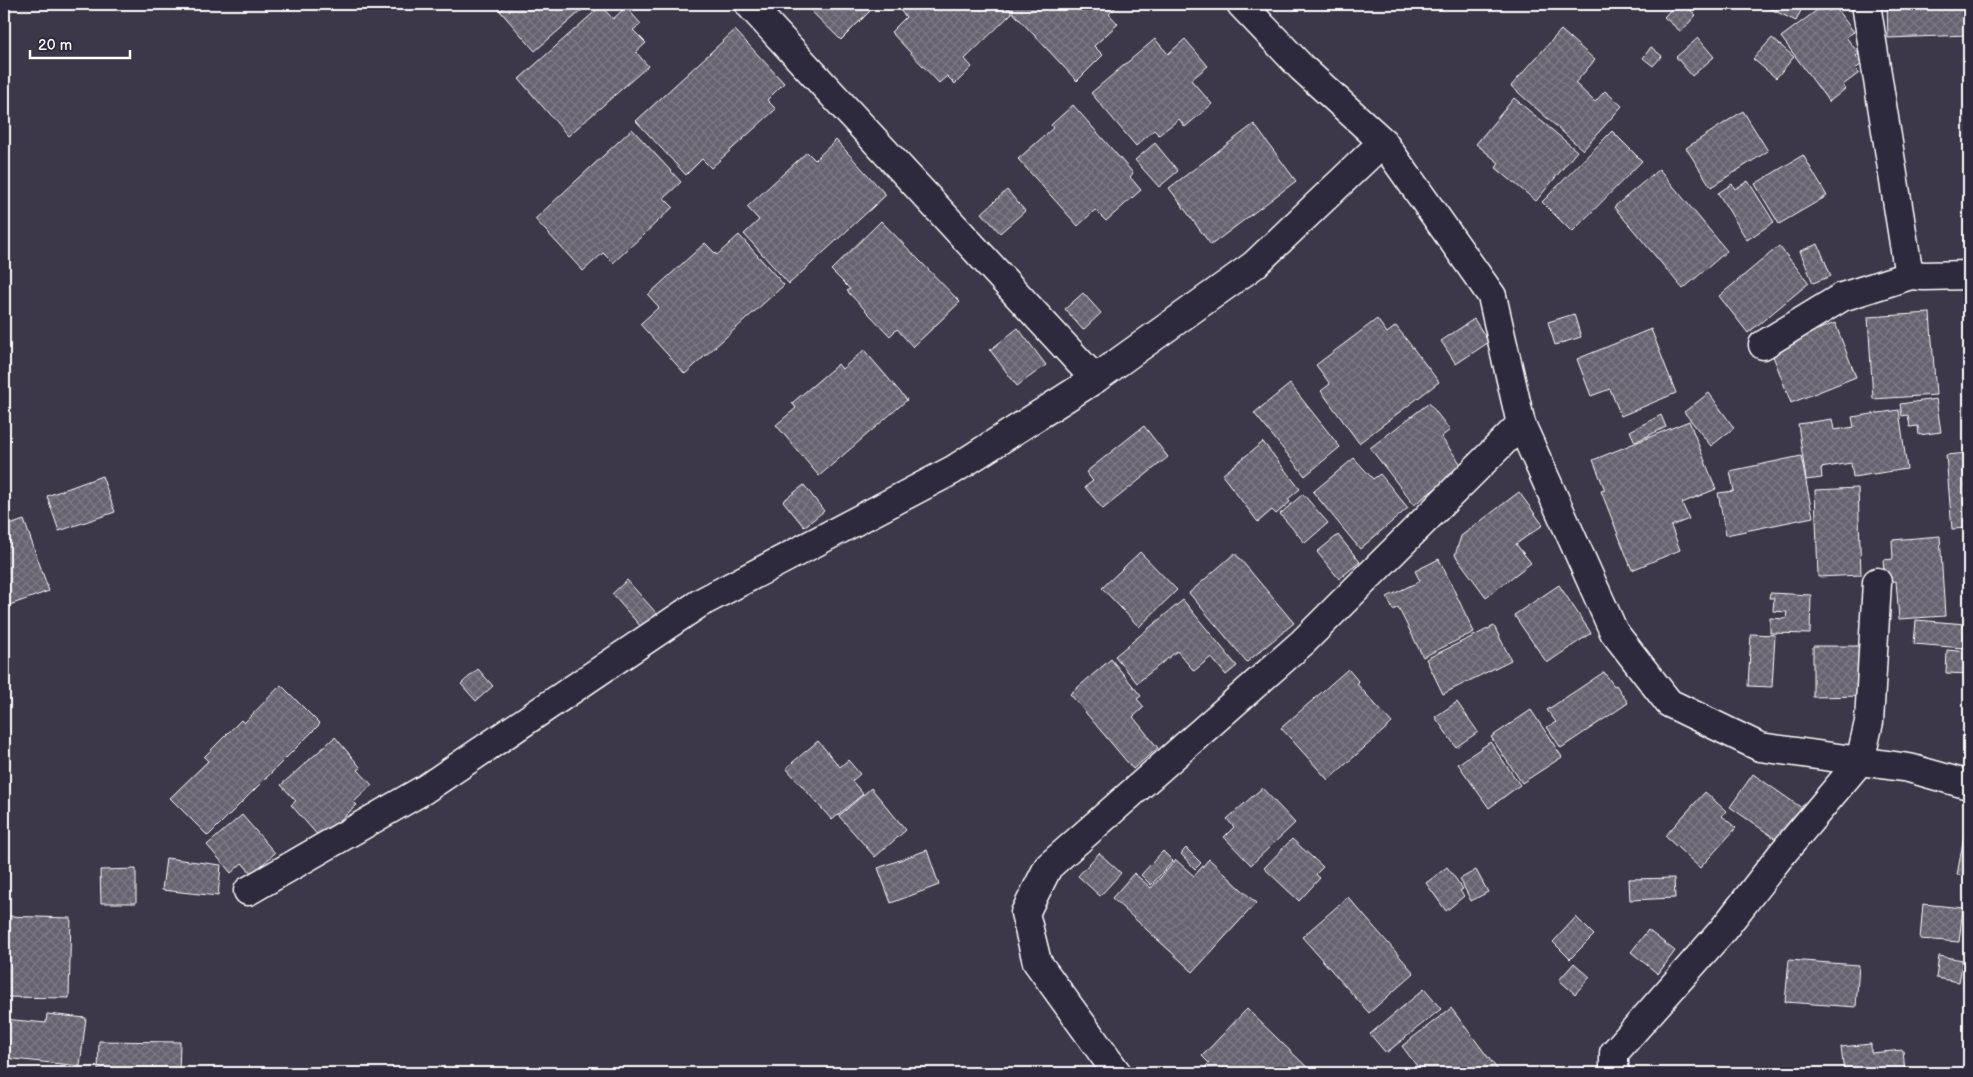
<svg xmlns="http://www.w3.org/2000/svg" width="1973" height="1077" viewBox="0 0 1973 1077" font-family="'Balsamiq Sans',sans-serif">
<defs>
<pattern id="building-cross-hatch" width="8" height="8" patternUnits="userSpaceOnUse" patternTransform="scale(1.25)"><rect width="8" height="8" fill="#666270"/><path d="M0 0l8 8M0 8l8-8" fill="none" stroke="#7d7a85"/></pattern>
</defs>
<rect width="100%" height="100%" fill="#3c3749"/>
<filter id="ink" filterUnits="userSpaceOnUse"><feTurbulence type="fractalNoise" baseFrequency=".02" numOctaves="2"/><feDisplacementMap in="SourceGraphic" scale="10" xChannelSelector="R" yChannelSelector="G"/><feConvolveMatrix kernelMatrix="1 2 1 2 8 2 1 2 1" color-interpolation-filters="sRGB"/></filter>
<g filter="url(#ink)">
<g fill="url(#building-cross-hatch)" stroke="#fff">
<polygon points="508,4 589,4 535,51 500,11"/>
<polygon points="804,4 865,4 871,10 841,40"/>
<polygon points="903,4 1003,4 1012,13 965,59 972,67 955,84 947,76 939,83 891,32 906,17 898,8"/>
<polygon points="1005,4 1119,4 1109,14 1118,24 1094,46 1103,55 1077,81"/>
<polygon points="1676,4 1683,4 1696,15 1681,32 1664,17"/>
<polygon points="1760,4 1804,4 1796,21"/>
<polygon points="1887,4 1969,4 1969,35 1888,38"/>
<polygon points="1824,5 1829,11 1834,6 1854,32 1846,37 1859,54 1856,56 1862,64 1855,69 1859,73 1843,85 1845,89 1829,102 1781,37"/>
<polygon points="601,6 613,19 626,7 641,24 633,30 646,43 636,52 648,66 568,136 519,79"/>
<polygon points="735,30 784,83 767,100 776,109 711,168 702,159 686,175 636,121"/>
<polygon points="1561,30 1595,60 1575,83 1595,102 1605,91 1622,106 1583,150 1511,86"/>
<polygon points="1698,38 1714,57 1692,76 1676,57"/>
<polygon points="1772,38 1794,57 1776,78 1753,59"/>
<polygon points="1155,39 1168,54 1185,39 1208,66 1191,80 1212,104 1185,127 1179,119 1159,135 1154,130 1136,146 1091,93"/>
<polygon points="1651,47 1662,56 1653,66 1643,58"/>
<polygon points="1514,98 1577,151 1536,201 1496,168 1499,163 1476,144"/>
<polygon points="1073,105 1133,173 1130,177 1141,190 1106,221 1095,210 1078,226 1018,159 1053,128 1051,125"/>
<polygon points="1743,111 1768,151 1711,187 1686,148"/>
<polygon points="1254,124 1296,181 1211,245 1169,188"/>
<polygon points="632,129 681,182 664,198 673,207 613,263 603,253 583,271 535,219"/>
<polygon points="1612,131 1642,161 1572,232 1542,202"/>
<polygon points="836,140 886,195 789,284 744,234 759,220 747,207 807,152 815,160"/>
<polygon points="1155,143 1178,171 1159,187 1135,160"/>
<polygon points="1803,155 1827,196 1779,224 1755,184"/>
<polygon points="1659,169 1727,251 1683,289 1614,207"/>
<polygon points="1748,181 1774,222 1747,240 1718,193 1732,184 1735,189"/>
<polygon points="1007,190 1025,211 1000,233 982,213"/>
<polygon points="881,221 960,302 913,347 897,329 890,336 847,291 850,289 831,270"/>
<polygon points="739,235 784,285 685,374 640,324 659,307 648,295 705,243 717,255"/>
<polygon points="1818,244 1831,276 1813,283 1800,251"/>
<polygon points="1779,246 1809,283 1748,333 1719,296"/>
<polygon points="1083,293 1101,313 1083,330 1065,309"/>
<polygon points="1930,313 1936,395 1873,399 1868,317"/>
<polygon points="1574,314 1581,337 1555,345 1548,322"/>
<polygon points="1377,319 1387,333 1396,326 1439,382 1359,443 1321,391 1330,384 1316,365"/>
<polygon points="1474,319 1489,342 1456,364 1441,341"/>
<polygon points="1835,323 1856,377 1791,403 1770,348"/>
<polygon points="1018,328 1046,365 1017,386 990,350"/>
<polygon points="1651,329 1676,393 1621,416 1610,389 1591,396 1577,359"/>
<polygon points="864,350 907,400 819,476 776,425 796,408 792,403 838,364 842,369"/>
<polygon points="1290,384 1340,447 1305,476 1254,413"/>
<polygon points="1709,393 1734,428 1711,446 1684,412"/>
<polygon points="1936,399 1941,432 1919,435 1918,426 1910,427 1908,415 1902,416 1900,404"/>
<polygon points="1429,403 1450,430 1441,437 1463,467 1414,505 1370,448"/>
<polygon points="1899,410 1907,469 1853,477 1851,463 1821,468 1822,478 1806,480 1798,424 1832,419 1834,430 1854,427 1852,417"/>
<polygon points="1661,415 1666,427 1635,442 1630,431"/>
<polygon points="1689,421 1716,489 1682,503 1689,519 1671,526 1680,550 1632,570 1601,491 1605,490 1593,460"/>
<polygon points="1144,426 1168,457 1103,509 1085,487 1093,481 1086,472"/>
<polygon points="1263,442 1300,489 1288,499 1290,502 1276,514 1272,510 1258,522 1222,475"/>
<polygon points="1969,453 1969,528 1952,529 1946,455"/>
<polygon points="1801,456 1813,517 1726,535 1718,493 1734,491 1730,471"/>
<polygon points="1354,458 1373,479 1380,474 1408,508 1360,549 1313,492"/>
<polygon points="102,476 115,512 59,531 47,496"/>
<polygon points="804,485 824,511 804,527 783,501"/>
<polygon points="1858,488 1861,575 1818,577 1815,490"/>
<polygon points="1519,492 1543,525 1516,544 1531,563 1486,597 1455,555 1461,536"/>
<polygon points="1303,494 1328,523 1305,543 1280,514"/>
<polygon points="24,520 49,591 4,607 4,527"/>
<polygon points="1338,535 1360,562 1339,579 1317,552"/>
<polygon points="1940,536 1945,616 1899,619 1896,581 1885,582 1883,560 1893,559 1892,540"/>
<polygon points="1140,552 1177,590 1139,627 1102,588"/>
<polygon points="1235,553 1294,623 1247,662 1189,593"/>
<polygon points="1439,559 1474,632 1423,657 1398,607 1393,610 1387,597 1420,581 1415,571"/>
<polygon points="627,580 658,615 642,628 612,594"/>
<polygon points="1559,585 1591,633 1547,663 1514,615"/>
<polygon points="1770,593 1811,595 1810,634 1770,633 1770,618 1786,619 1787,612 1773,611 1774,598 1769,598"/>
<polygon points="1183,600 1237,666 1226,675 1211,657 1194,671 1177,651 1137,683 1115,656"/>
<polygon points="1916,620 1966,624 1964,648 1914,644"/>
<polygon points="1494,626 1511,660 1443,694 1426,659"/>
<polygon points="1751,634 1775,635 1772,687 1748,686"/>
<polygon points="1813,646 1865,646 1865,696 1813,697"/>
<polygon points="1947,650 1969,652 1969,674 1946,673"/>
<polygon points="1111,659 1141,696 1137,699 1144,707 1133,717 1158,748 1133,769 1070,694"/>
<polygon points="478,669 493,686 476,701 461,684"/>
<polygon points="1348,669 1359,682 1357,684 1392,723 1328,780 1281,728"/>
<polygon points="1604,672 1614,686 1616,685 1628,703 1561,748 1547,727 1556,722 1547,710"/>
<polygon points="281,685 320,724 208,836 170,798 208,761 204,757 241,720 244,723"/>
<polygon points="1457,702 1478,732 1456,747 1435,717"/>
<polygon points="1531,710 1562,757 1522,783 1491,737"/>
<polygon points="335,737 361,768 358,770 372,785 354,802 357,805 320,838 291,805 296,801 281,785"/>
<polygon points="818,741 840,767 848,760 860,774 852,781 863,794 832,820 786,768"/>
<polygon points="1490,742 1520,785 1489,808 1458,764"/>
<polygon points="1753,774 1806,811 1783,844 1730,807"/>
<polygon points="871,788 906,830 875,857 839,816"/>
<polygon points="1262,788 1295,823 1251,865 1224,837 1234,827 1227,819"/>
<polygon points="1705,792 1726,811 1722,816 1736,828 1700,868 1665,836"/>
<polygon points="1969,809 1969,877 1957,875"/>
<polygon points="242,815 275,853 252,874 242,863 231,873 207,845"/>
<polygon points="1292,839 1323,867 1316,874 1320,878 1299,901 1264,868"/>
<polygon points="1186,848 1201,863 1195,869 1181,854"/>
<polygon points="927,850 939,885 891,903 878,868"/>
<polygon points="1163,851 1173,861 1151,885 1141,875"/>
<polygon points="1099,853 1121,873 1100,896 1078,876"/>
<polygon points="166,858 221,865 218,896 162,890"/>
<polygon points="1209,859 1256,903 1193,972 1112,898 1134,873 1151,888 1176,860 1194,876"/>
<polygon points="1447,867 1463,889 1460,891 1464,896 1446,911 1426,883"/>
<polygon points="136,869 136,903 101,903 100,870"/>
<polygon points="1476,870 1488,892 1471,901 1460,879"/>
<polygon points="1674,878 1675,898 1630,900 1629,879"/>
<polygon points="1348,897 1414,973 1369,1013 1302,937"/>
<polygon points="1923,904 1963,908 1959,942 1920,939"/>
<polygon points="4,916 71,918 69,998 4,997"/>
<polygon points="1576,917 1594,935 1570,959 1553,942"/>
<polygon points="1648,930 1675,951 1658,974 1631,952"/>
<polygon points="1939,956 1963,960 1959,982 1936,978"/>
<polygon points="1789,960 1859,965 1856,1007 1785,1002"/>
<polygon points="1574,963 1590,977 1575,994 1559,980"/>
<polygon points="1424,989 1441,1009 1386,1053 1370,1034"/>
<polygon points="1451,1008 1500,1073 1422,1073 1402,1046"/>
<polygon points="1247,1009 1313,1073 1199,1073 1209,1063 1202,1056"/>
<polygon points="47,1014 86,1018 80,1066 4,1058 4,1019 46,1023"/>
<polygon points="99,1041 180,1042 179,1073 98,1073"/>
<polygon points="1871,1044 1871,1053 1903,1050 1905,1073 1844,1073 1841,1047"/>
<polygon points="1799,1067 1800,1073 1755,1073"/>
</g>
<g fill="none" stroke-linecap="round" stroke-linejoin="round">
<g stroke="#fff" stroke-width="31">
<g id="minor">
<polyline points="749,4 1095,379"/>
<polyline points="1241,4 1302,68 1383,142 1492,296 1521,424 1614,632 1669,703 1760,747 1909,768 1969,785"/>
<polyline points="1866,4 1907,263 1911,275"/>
<polyline points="1763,345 1842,297 1911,275 1924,276 1969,275"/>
<polyline points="248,891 425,789 700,603 953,470 1095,379 1254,265 1383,142"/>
<polyline points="1117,1073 1037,962 1025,913 1048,867 1303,642 1521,424"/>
<polyline points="1614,1073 1614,1053 1722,931 1781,855 1860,761 1869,722 1877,582"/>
</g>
</g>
<use href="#minor" stroke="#2f2a3d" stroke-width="28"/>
</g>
</g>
<rect width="1973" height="1077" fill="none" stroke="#2f2a3d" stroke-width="20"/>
<rect x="10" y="10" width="1953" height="1057" fill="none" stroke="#fff" stroke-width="2" filter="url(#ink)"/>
<path d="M30 50v8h100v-8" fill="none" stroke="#ffffff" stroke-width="2.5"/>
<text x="38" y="50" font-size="15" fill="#ffffff" stroke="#2f2a3d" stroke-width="4" paint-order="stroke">20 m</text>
</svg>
